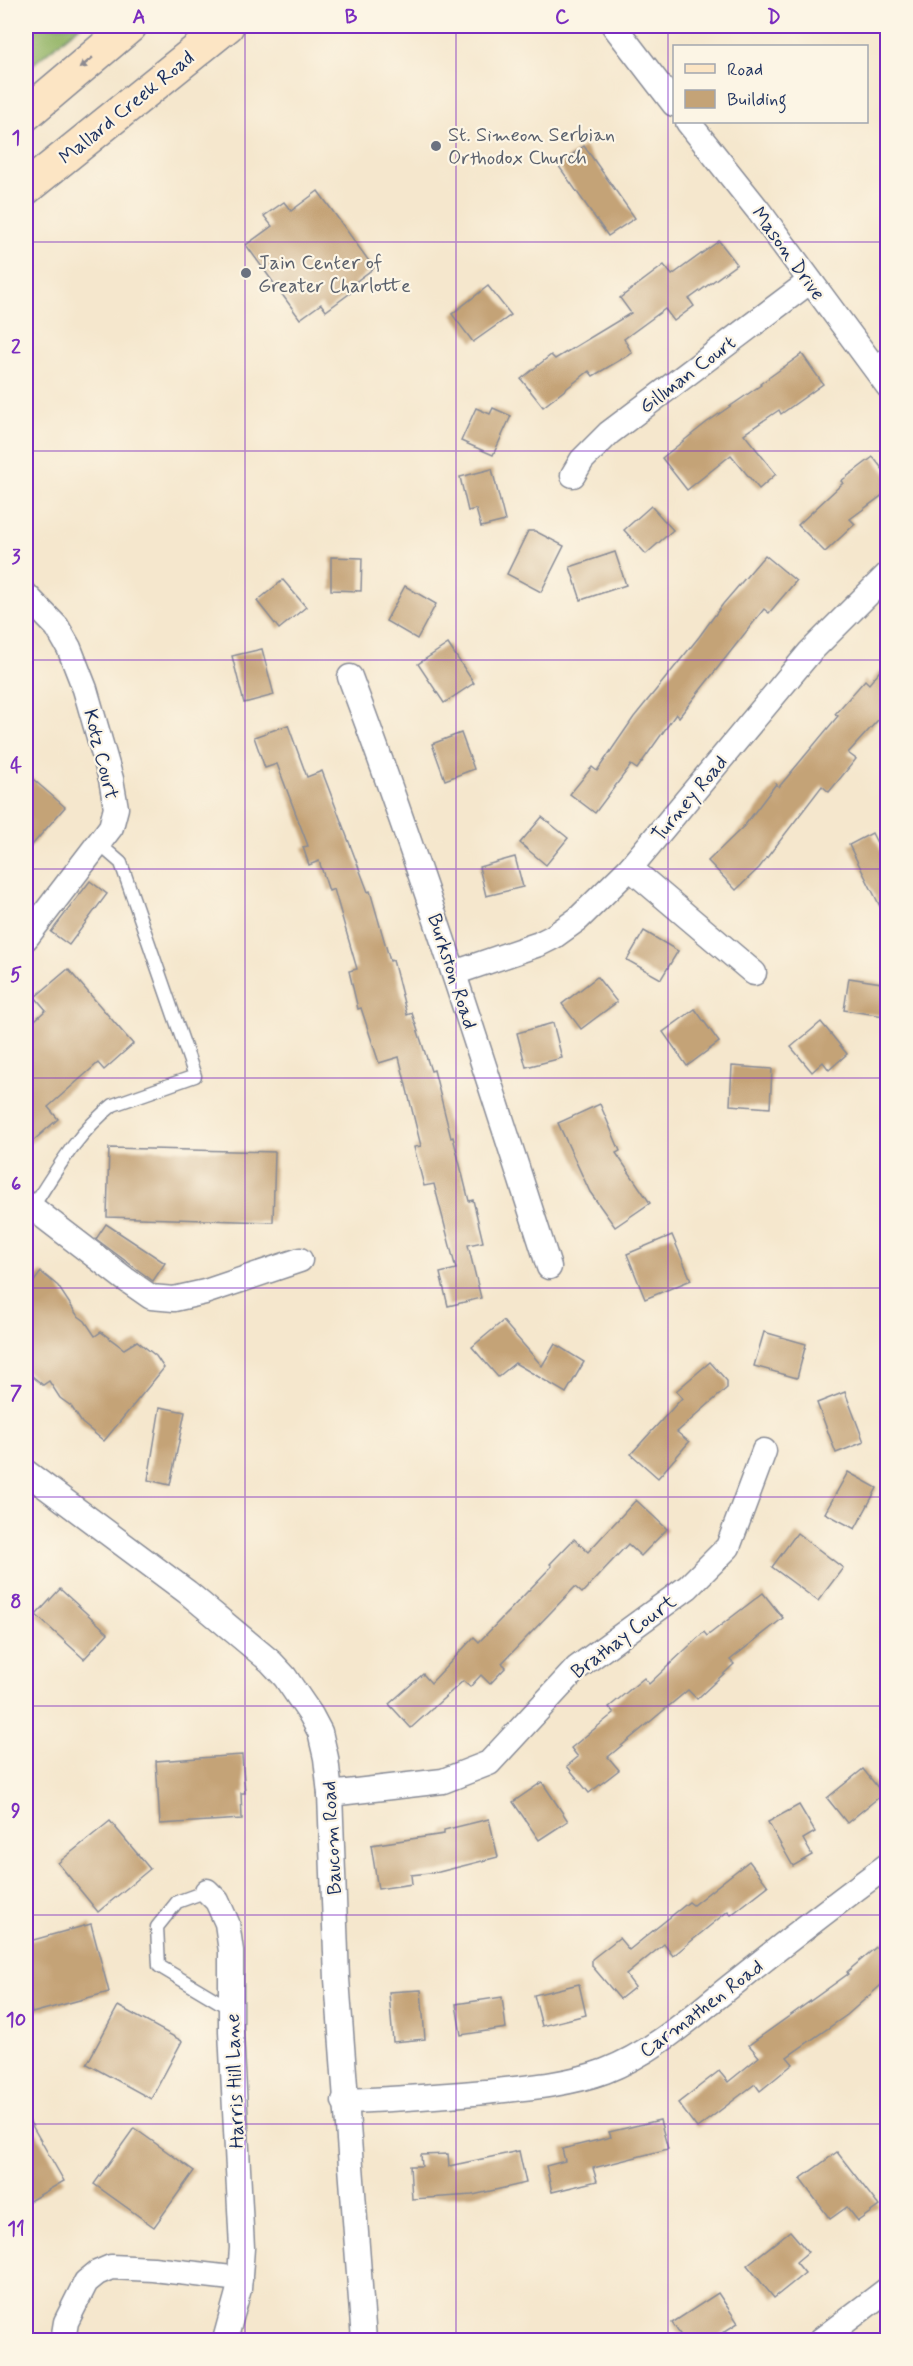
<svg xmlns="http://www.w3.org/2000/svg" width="913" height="2366" viewBox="0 0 913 2366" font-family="Mynerve,sans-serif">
<rect width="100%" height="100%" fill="#fcf5e5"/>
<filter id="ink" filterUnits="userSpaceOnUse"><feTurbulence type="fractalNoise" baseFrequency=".0167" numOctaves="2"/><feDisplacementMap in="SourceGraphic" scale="12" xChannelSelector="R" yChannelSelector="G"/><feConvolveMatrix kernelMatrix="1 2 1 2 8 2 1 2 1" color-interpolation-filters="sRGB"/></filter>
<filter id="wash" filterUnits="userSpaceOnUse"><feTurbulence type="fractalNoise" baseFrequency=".008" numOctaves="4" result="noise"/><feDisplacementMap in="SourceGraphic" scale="24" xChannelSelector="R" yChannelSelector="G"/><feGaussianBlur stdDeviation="1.35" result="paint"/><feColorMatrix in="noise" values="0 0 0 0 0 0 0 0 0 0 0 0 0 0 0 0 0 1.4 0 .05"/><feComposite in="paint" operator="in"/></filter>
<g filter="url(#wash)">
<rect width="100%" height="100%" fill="#f5e7cd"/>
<polygon fill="#95b669" stroke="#587264" stroke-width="1.5" points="26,26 80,26 32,65 26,44"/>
<g id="blocks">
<g fill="#c4a377">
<polygon points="584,146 635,218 608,236 558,165"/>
<polygon points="318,191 374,268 354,283 357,288 326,311 321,304 300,319 246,245 272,226 264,216 284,202 291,211"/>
<polygon points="719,241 737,264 689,299 694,306 674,321 665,309 624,339 632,353 593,376 589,371 543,407 521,379 551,355 555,359 631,313 620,298 664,265 672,275"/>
<polygon points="488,286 511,315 473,342 452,314"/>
<polygon points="802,354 823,384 781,414 779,410 744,434 776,474 759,489 731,455 687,490 662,458 706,423 761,385 760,384"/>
<polygon points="476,408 490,414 493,408 511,416 493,455 461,441"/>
<polygon points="873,457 888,476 888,491 850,519 855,524 825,552 798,525 843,483 841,481"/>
<polygon points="492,469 505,521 481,527 476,509 468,511 460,477"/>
<polygon points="651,506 673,530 646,554 624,530"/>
<polygon points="528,531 535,531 564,546 541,592 507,574"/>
<polygon points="615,552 626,585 581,600 570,567"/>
<polygon points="765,555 796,581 769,613 764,609 679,717 676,714 637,769 631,765 595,813 570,794 592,767 597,771 634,717 699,637 723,604"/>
<polygon points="331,557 362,558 361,591 331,590"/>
<polygon points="283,580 306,607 279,629 257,601"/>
<polygon points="405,586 436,604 417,639 386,621"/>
<polygon points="448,644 474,683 444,703 418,664"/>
<polygon points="262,649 274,695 244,703 232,656"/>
<polygon points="888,661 888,709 848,753 856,759 829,792 822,786 759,868 736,890 708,861 745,825 776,784 779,787 838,716 835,714 865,680 869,684"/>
<polygon points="288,725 307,777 322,771 368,892 370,891 390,961 393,960 407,1015 412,1013 431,1071 434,1070 451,1138 453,1137 469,1201 473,1200 483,1242 468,1245 481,1298 448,1306 440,1273 456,1269 434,1184 424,1186 414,1147 421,1146 399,1057 379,1063 361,1008 358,1009 349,971 357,969 334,889 329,891 319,861 309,865 303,847 308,846 277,764 265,768 254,737"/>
<polygon points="461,733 474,769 445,780 432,744"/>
<polygon points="26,773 65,807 26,852"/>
<polygon points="542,817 568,838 546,865 520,843"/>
<polygon points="872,833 888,864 888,922 849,845"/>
<polygon points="515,857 523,887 486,896 479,867"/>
<polygon points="90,881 107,894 69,945 51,932"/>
<polygon points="644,931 678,951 661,979 627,960"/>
<polygon points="68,969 133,1044 104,1070 98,1063 48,1107 58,1119 26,1147 26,1028 46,1010 35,997"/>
<polygon points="597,977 617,1002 581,1029 562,1004"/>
<polygon points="849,978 888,984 884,1016 844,1010"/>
<polygon points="695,1009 719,1042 687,1066 663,1032"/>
<polygon points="821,1022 847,1054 829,1070 823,1062 812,1072 791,1047"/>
<polygon points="553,1023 562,1058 526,1067 517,1033"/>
<polygon points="732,1066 772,1069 770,1108 730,1105"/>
<polygon points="600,1104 620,1151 616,1153 650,1203 615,1227 590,1192 558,1123"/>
<polygon points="109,1148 275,1152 273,1222 107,1217"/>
<polygon points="106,1224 165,1263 153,1281 96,1239"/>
<polygon points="672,1235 691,1280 645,1299 627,1254"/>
<polygon points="41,1272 58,1286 77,1315 85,1321 95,1336 101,1332 124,1349 137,1341 156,1356 164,1368 104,1441 82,1423 71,1406 60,1398 49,1381 43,1385 26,1371 26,1292"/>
<polygon points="503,1321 542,1366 555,1344 584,1362 566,1393 515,1363 498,1377 472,1347"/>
<polygon points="764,1332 806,1344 797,1378 754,1366"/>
<polygon points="710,1362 727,1381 727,1388 677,1432 689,1442 658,1478 631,1454 682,1398 676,1391"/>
<polygon points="845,1392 864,1442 836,1453 817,1403"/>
<polygon points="160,1407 185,1412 170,1485 148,1480"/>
<polygon points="848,1472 877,1488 855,1529 825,1513"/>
<polygon points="636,1500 667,1529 641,1556 628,1544 582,1593 575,1587 502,1663 506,1667 490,1684 481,1675 470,1687 463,1681 411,1728 389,1704 423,1674 431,1683 474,1637 479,1642 552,1566 550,1564 574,1539 588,1552"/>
<polygon points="797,1533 843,1568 818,1601 772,1567"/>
<polygon points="60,1589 108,1633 84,1659 36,1615"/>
<polygon points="763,1593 783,1618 730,1660 734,1664 697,1699 688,1690 608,1757 619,1770 589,1793 567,1766 578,1757 571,1748 614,1713 609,1707 644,1678 649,1684 704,1632 707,1636"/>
<polygon points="242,1755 245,1793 241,1793 242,1819 160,1824 156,1761"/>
<polygon points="863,1769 883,1794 847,1823 827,1798"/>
<polygon points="542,1782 568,1821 539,1840 513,1802"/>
<polygon points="799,1805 815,1832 803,1839 812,1855 793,1866 768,1822"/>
<polygon points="489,1819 498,1857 439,1872 411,1875 412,1884 378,1889 371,1845 444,1834 444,1830"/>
<polygon points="110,1821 150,1869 98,1912 58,1863"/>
<polygon points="749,1861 768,1886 731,1915 728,1911 673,1956 664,1944 626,1975 635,1987 620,1999 592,1966 592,1959 619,1938 629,1950 689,1902 693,1905"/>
<polygon points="91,1924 109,1992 32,2013 26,1988 26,1942"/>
<polygon points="888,1937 888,1979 847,2015 787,2057 793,2064 760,2091 755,2084 697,2128 678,2103 719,2071 728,2082 759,2057 749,2045 848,1974 847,1972"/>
<polygon points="579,1984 586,2015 542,2026 534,1995"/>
<polygon points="421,1990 425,2039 393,2042 389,1992"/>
<polygon points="502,1997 506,2028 461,2035 456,2004"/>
<polygon points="118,2006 182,2041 151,2099 87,2064"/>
<polygon points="26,2115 64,2181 26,2203"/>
<polygon points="660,2120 668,2149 593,2168 597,2181 552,2192 546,2166 565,2161 562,2149 611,2137 609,2132"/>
<polygon points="134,2128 194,2171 154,2227 94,2184"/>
<polygon points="519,2151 526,2183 473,2195 412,2199 410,2166 422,2166 421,2155 448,2154 449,2166"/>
<polygon points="837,2152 879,2206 858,2221 847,2207 830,2219 800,2179"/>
<polygon points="790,2231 808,2252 796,2262 805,2273 774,2298 747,2265"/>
<polygon points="718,2293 738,2323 711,2340 684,2340 672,2323"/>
</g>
</g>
</g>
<g filter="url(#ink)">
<use href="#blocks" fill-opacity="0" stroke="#888b96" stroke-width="1.5"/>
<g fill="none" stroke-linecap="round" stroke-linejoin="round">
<g stroke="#888b96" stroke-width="15">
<g id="lane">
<polyline points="872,365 888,352"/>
<path d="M32,1208C55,1172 78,1132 113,1105L195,1076L121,863L98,843"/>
<polyline points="207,1891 177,1902 157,1927 159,1966 231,2009"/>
</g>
</g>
<g stroke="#888b96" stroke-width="27">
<g id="street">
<polyline points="614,26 674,104"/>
<polyline points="688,122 758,210 888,386"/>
<polyline points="573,475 582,460 609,433 809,282"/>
<polyline points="26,595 57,627 69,648 85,689 111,779 116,808 111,827 26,938"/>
<path d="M350,677C423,872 485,1069 549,1267"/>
<polyline points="630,868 754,973"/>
<polyline points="454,973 539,944 553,937 578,919 630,868 810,652 888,574"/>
<polyline points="26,1203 125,1279 151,1297 174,1299 205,1292 300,1260"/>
<polyline points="26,1472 187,1592 271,1662 285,1677 311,1715 320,1732 326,1758 330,1794 337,1979 364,2340"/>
<polyline points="330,1794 443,1781 489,1763 577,1668 688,1587 728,1547 764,1451"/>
<polyline points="207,1891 217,1901 227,1923 231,1951 231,2031 242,2248 239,2289 225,2340"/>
<path d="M344,2101C391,2100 438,2096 485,2092C525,2088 567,2085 605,2071C655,2052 695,2014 736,1982C786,1942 836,1903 888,1865"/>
<polyline points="63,2340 66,2322 86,2282 97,2273 111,2267 153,2269 240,2279"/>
<polyline points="821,2340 888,2289"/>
</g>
</g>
<g stroke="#888b96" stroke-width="36">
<g id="secondary">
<polyline points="26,114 130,26"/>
<polyline points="26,188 227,26"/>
</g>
</g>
<use href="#lane" stroke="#fff" stroke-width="12"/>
<use href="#street" stroke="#fff" stroke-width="24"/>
<use href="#secondary" stroke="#fce5c4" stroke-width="33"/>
</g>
<defs><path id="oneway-solid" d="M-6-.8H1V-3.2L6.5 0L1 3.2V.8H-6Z" transform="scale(1.5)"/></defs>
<use fill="#8c8a91" href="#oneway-solid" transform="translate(86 63) rotate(140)"/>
</g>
<path fill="none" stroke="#7b2cbf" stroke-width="1.5" stroke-opacity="0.55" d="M245,26V2340M456,26V2340M668,26V2340M26,242H888M26,451H888M26,660H888M26,869H888M26,1078H888M26,1288H888M26,1497H888M26,1706H888M26,1915H888M26,2124H888"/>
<g fill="#6b7280" stroke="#fcf5e5" stroke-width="2">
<circle cx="436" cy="146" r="6"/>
<circle cx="246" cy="273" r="6"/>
</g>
<g text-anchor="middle" stroke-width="4.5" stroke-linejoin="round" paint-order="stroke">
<g font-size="20" fill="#1b2f5e" stroke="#fcf5e5">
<text transform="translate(126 107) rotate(-39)" y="7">Mallard Creek Road</text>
<text transform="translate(789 253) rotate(54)" y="7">Mason Drive</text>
<text transform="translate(687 374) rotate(-37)" y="7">Gillman Court</text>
<text transform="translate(102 754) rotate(76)" y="7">Kotz Court</text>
<text transform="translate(689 798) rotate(-50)" y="7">Turney Road</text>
<text transform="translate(453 971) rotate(72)" y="7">Burkston Road</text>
<text transform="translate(623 1636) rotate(-37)" y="7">Brathay Court</text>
<text transform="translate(331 1838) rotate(-93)" y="7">Baucom Road</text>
<text transform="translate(701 2008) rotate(-37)" y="7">Carmathen Road</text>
<text transform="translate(234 2081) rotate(-92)" y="7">Harris Hill Lane</text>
</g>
<g font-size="20" fill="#5b616d" stroke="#fcf5e5" text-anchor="start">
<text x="448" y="141">St. Simeon Serbian<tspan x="448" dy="23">Orthodox Church</tspan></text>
<text x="258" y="269">Jain Center of<tspan x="258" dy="23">Greater Charlotte</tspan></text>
</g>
</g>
<rect width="913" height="2366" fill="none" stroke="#fcf5e5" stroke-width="66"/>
<rect x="673" y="45" width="195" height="78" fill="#fcf5e5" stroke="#a2a6af" stroke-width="1.5"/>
<rect x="685" y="64" width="30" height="9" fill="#fce5c4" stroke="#a2a6af" stroke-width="1.5"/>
<text x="727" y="75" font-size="18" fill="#1b2f5e">Road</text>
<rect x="685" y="90" width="30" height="18" fill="#c4a377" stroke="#a2a6af" stroke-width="1.5"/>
<text x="727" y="105" font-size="18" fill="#1b2f5e">Building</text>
<rect x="33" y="33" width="847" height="2300" fill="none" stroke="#7b2cbf" stroke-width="2"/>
<g font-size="20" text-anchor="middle" font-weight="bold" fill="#7b2cbf">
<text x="139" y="23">A</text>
<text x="351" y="23">B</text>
<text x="562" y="23">C</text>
<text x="774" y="23">D</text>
<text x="16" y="144">1</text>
<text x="16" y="353">2</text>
<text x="16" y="563">3</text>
<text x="16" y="772">4</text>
<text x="16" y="981">5</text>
<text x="16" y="1190">6</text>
<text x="16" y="1399">7</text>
<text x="16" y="1608">8</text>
<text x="16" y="1817">9</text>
<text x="16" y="2026">10</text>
<text x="16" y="2235">11</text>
</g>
</svg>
